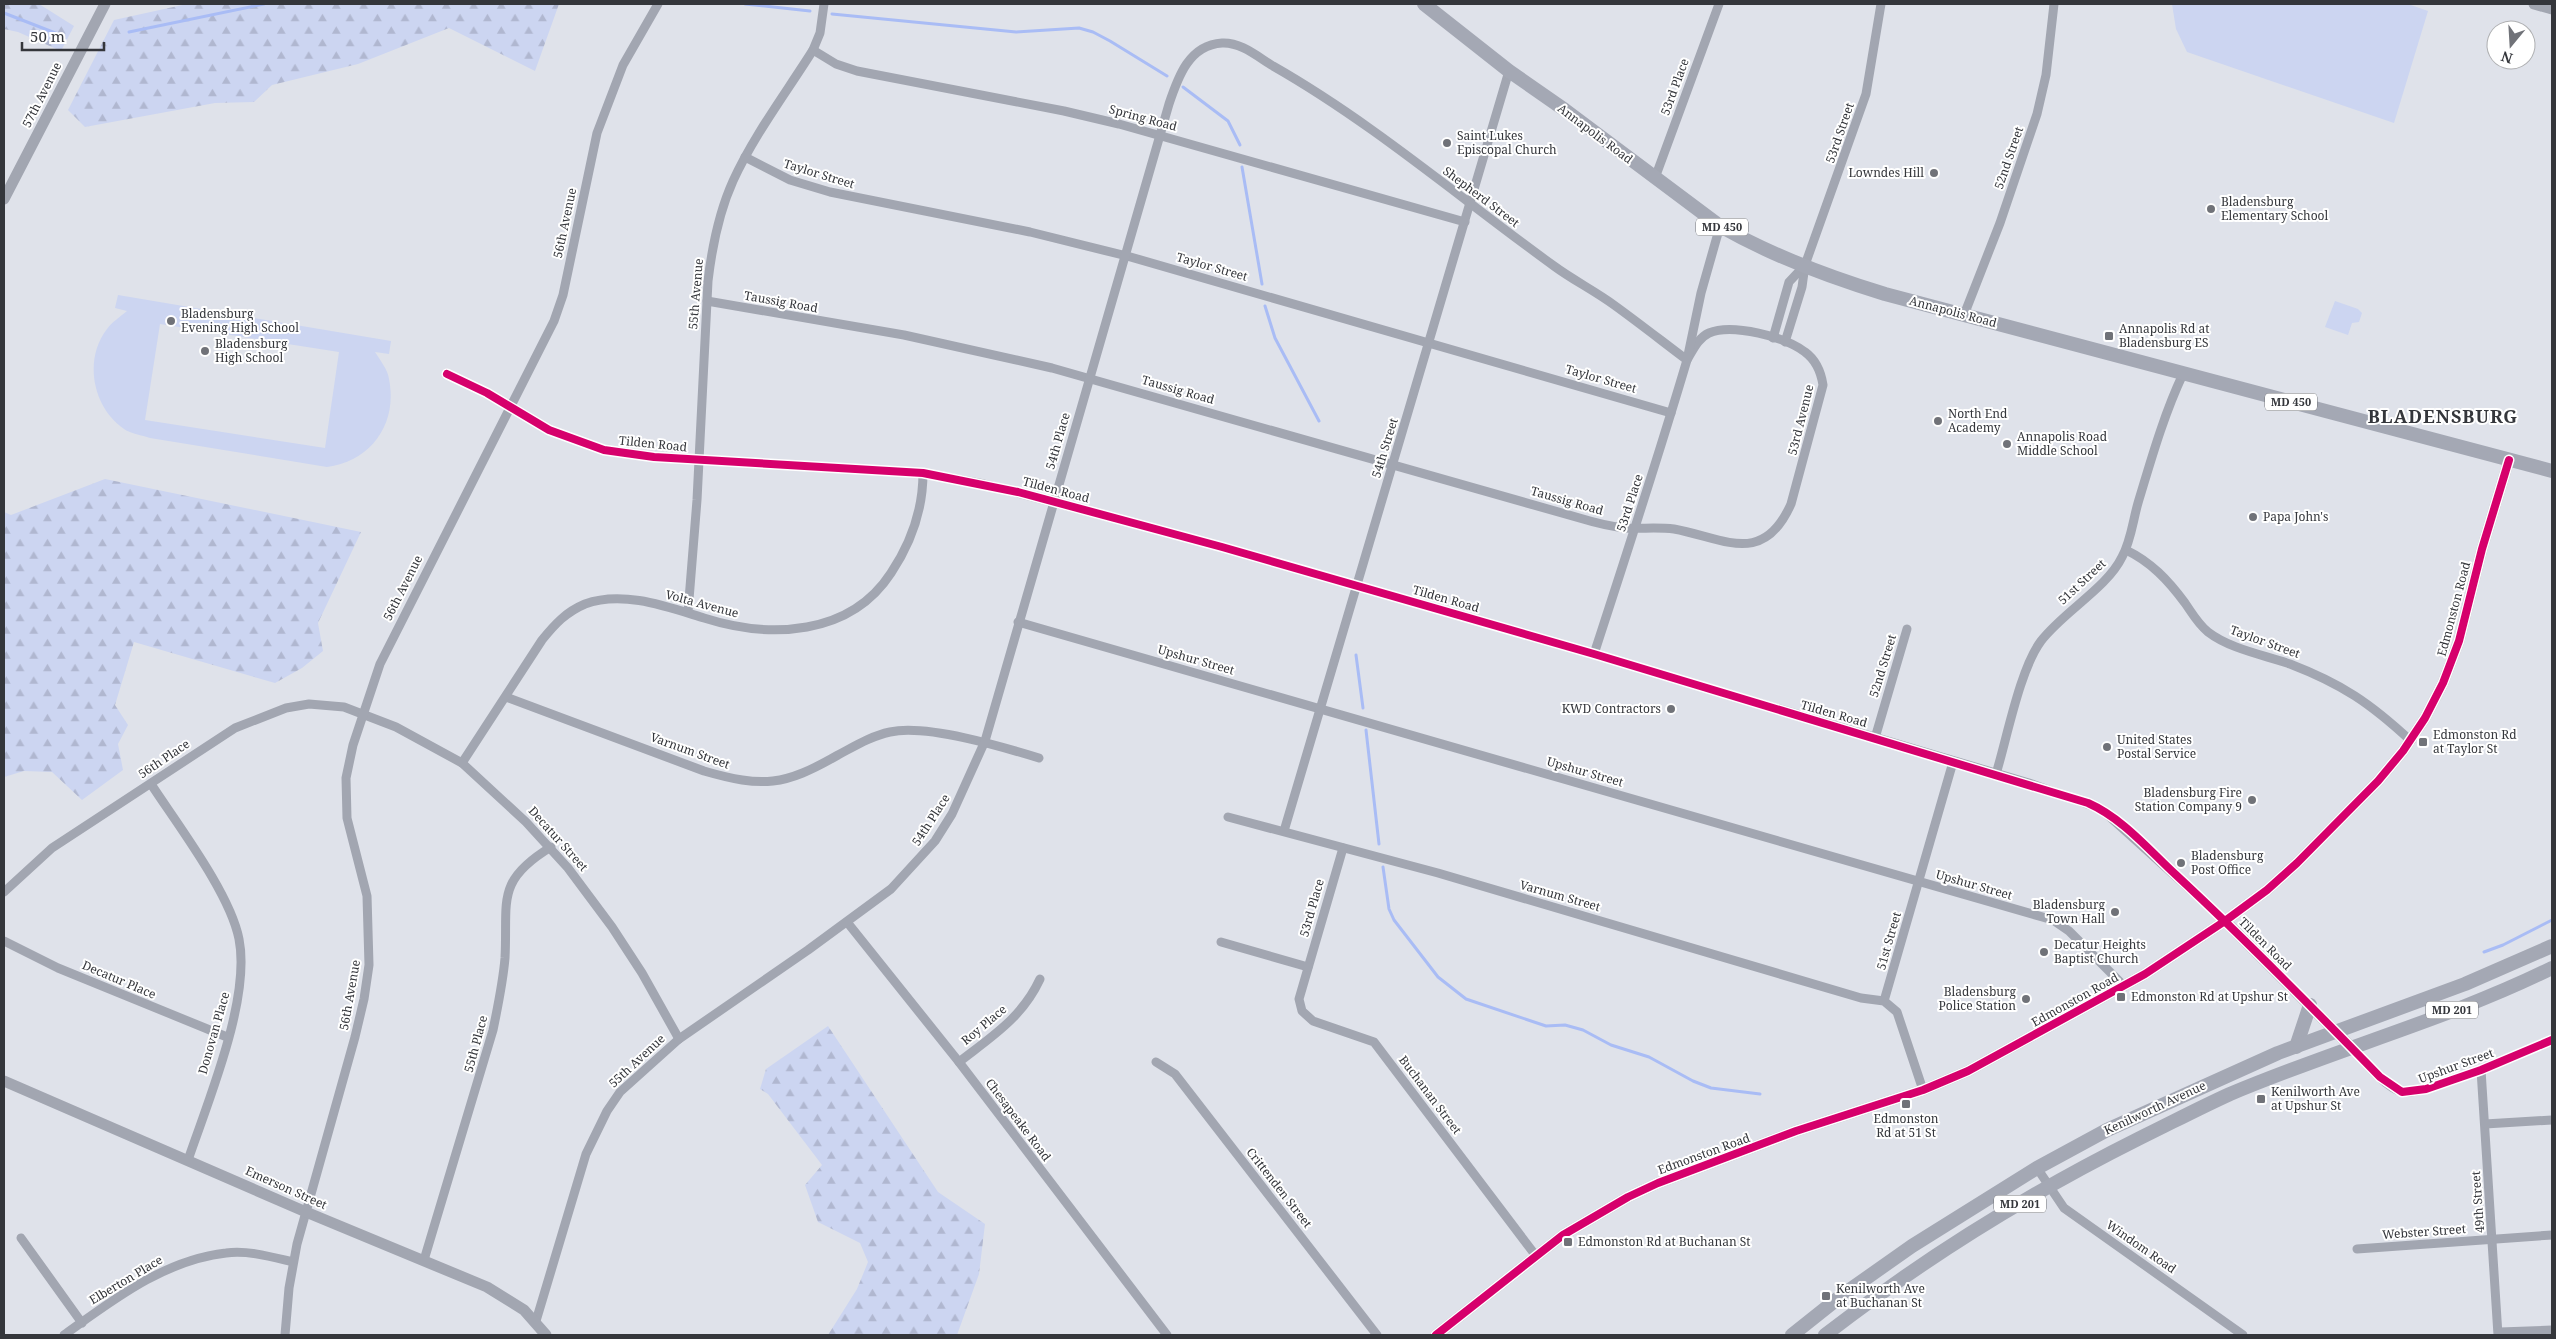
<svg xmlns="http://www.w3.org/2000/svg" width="2556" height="1339" viewBox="0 0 2556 1339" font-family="'Noto Serif',serif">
<defs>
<pattern id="forest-firs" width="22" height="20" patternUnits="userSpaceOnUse" patternTransform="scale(1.25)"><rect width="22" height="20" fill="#ccd5f1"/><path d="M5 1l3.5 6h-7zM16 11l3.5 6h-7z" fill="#b0b7d0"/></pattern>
</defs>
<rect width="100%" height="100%" fill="#dfe2ea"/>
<g fill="url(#forest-firs)">
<polygon points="4,4 39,4 74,26 61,51 18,32 4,29"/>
<polygon points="187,4 559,4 535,71 449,28 358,64 272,85 254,102 215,103 85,127 68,110 114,20"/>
<polygon points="105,479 361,532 318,623 323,651 302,668 275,683 134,642 115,705 128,725 118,744 123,770 82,800 52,772 24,771 4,777 4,512 11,515"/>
<polygon points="828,1026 938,1192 985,1224 979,1274 957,1335 828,1335 857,1289 868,1262 860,1243 818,1222 805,1185 822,1165 768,1094 760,1089 766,1069"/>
</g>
<g fill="#ccd5f1" fill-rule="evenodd">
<polygon points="2172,4 2408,4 2428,11 2394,123 2187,52 2176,29"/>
<path d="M118,295L391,341L389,354L375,352C380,360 388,370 389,379C398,424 371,461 327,467L150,438C142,435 131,434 124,429C93,408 83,360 107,329C112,322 120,317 127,311L115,308ZM160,324L339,352L325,448L145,420Z"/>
<polygon points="2335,301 2358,309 2362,313 2359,322 2352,323 2348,335 2325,327"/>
</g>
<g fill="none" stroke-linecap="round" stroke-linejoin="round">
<g stroke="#a9bcf5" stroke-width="3">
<polyline points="745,4 810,11"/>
<polyline points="4,13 63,36"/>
<polyline points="832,14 1016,32 1079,28 1093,32 1110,41 1167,76"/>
<polyline points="129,32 264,4"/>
<polyline points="1183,87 1228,121 1240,145"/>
<polyline points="1242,167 1262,284"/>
<polyline points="1265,306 1275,338 1319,421"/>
<polyline points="1356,655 1363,708"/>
<polyline points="1366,730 1379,844"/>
<polyline points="1383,867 1389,909 1394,920 1438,977 1466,999 1546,1026 1565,1025 1583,1030 1611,1045 1649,1057 1693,1081 1711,1088 1760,1094"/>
<polyline points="2484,952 2503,945 2552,920"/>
</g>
<g stroke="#a2a6b1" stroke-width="9">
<polyline points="813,50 836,64 857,71 1064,111 1119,124 1465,222"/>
<polyline points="745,157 790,180 830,192 1030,232 1127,256 1671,413"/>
<polyline points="1655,178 1719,4"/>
<path d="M707,301L904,335L1052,368L1583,519C1596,523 1610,526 1624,528C1641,529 1657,527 1674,529C1724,538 1763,567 1791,504L1823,385C1821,372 1816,360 1805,352C1786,337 1732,323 1709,333C1698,338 1693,350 1687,360C1658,458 1626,556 1594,654"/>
<polyline points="1964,315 2000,223 2037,114 2046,75 2054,4"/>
<polyline points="1773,338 1789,282 1805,265"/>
<polyline points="1785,342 1802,287 1805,265 1866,94 1881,4"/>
<polyline points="447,374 487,393 549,430 604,450 654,457 923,473 984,484 1222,547 1594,654 2029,783 2101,809 2225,921"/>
<path d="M2126,550C2151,562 2168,580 2185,603C2192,613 2198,624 2208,632C2230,649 2264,655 2290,664C2342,684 2370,703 2411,741"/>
<path d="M688,612L697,500L708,281C712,247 719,212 733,181C754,135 786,93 813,50L820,33L824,4"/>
<polyline points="1018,622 2053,920 2069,931 2123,985"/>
<path d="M506,697L704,771C763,788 784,786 838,755C855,746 871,736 890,732C927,724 1003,747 1039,758"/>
<polyline points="1875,738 1907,629"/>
<path d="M462,763L542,640C555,624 566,612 585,604C623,590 668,607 704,618C770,639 850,636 891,573C911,543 923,509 923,473"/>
<path d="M1996,774C2007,738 2020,669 2041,641C2063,612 2107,588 2122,557C2131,541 2133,520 2138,503C2151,460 2164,414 2183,374"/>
<path d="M151,784C177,824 230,893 239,939C251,999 208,1101 188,1160"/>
<polyline points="1228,817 1438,873 1861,998 1884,1001 1897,1012 1923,1090"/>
<polyline points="1284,831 1509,71"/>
<polyline points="1343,848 1299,999 1302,1011 1313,1021 1374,1042 1536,1256"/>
<polyline points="4,892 52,848 235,728 286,708 309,704 344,707 396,727 462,763 526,822 568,868 612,927 642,973 679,1039"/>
<polyline points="847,922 959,1062 1167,1335"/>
<polyline points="4,941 58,968 227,1037"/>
<polyline points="1221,942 1308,967"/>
<polyline points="1884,1001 1953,762"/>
<path d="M2351,1047C2363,1060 2385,1088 2402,1092C2423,1098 2527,1051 2552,1040"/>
<path d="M959,1062C991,1037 1022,1018 1040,979"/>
<polyline points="1156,1062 1175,1074 1377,1335"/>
<polyline points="2481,1070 2498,1335"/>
<polyline points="2485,1124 2552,1120"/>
<polyline points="2037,1168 2064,1208 2243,1335"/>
<polyline points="21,1238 82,1323"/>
<polyline points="2357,1249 2552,1235"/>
<path d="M424,1260L493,1030C498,1006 503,982 505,958C508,901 495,881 551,847"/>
<path d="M536,1321L586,1154L607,1111L620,1092L679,1039L808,950L891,889L935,841L952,814L985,741L1169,104C1178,77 1189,45 1222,43C1241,42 1258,57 1273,66C1373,123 1461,199 1554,266C1573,280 1595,291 1614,305C1639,323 1663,342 1687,360L1701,293L1720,226"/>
<polyline points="2500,1332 2552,1330"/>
<path d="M64,1335C113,1300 164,1260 226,1253C248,1250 272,1257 293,1262"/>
<polyline points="285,1335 289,1288 297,1244 355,1037 364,999 369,965 367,896 347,818 346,778 353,745 380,664 554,321 563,295 597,133 623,65 658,4"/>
</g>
<g stroke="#a2a6b1" stroke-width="11">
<polyline points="2534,4 2552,9"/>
<polyline points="4,199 105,4"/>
<polyline points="2225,921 2351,1047"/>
<polyline points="4,1081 306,1212 487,1287 524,1310 546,1335"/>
<polyline points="1436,1335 1563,1235 1628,1197 1658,1183 1796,1131 1923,1090 1968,1071 2145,974 2225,921 2267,890 2297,863 2378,781 2403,751 2425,718 2443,683 2459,641 2482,549 2509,460"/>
</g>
<g stroke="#a4a8b4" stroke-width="14">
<path d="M1424,4L1509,71L1565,110L1720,226C1771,255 1829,277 1885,294L2552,471"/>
<polyline points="2296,1047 2310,1005"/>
<polyline points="1792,1335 1841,1296 1912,1246 2037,1168 2107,1130 2278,1053 2465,984 2552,946"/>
<path d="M1825,1335C1922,1260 2028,1194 2138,1139C2169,1124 2199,1108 2230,1094C2336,1049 2449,1019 2552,968"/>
</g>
<g stroke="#fff" stroke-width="11">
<g id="cycleway">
<path d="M447,374L487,393L549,430L604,450L654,457L923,473L1018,492L1222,547L1594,654L2088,803C2122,818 2148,849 2175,874C2246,940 2313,1008 2380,1077L2402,1092L2426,1089L2481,1070L2552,1040"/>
<polyline points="1436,1335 1563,1235 1628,1197 1658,1183 1796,1131 1923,1090 1968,1071 2145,974 2225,921 2267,890 2297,863 2378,781 2403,751 2425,718 2443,683 2459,641 2482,549 2509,460"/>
</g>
</g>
<use href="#cycleway" stroke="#d6006c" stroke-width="8"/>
</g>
<g fill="#707278" stroke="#fff" stroke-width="2">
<circle cx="1447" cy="143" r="5"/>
<circle cx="1934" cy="173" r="5"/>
<circle cx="2211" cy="209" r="5"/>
<circle cx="171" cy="321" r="5"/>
<rect x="2104" y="331" width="10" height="10" rx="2.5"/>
<circle cx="205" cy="351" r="5"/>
<circle cx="1938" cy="421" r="5"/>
<circle cx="2007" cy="444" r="5"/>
<circle cx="2253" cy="517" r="5"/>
<circle cx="1671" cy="709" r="5"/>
<rect x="2418" y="737" width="10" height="10" rx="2.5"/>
<circle cx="2107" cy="747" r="5"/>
<circle cx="2252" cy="800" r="5"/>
<circle cx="2181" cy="863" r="5"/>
<circle cx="2115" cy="912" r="5"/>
<circle cx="2044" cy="952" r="5"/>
<rect x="2116" y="992" width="10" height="10" rx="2.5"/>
<circle cx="2026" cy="999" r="5"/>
<rect x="2256" y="1094" width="10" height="10" rx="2.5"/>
<rect x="1901" y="1099" width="10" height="10" rx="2.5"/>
<rect x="1563" y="1237" width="10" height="10" rx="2.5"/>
<rect x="1821" y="1291" width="10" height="10" rx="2.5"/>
</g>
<g text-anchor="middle" stroke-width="4" stroke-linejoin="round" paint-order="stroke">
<g fill="#fff" stroke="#717276" stroke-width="1">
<rect x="1696" y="218.5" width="52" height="17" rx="4"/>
<rect x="2265" y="393.5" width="52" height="17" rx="4"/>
<rect x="2426" y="1001.5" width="52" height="17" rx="4"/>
<rect x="1994" y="1195.5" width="52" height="17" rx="4"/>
</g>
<g font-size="11" font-weight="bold" fill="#34363b">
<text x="1722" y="231">MD 450</text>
<text x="2291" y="406">MD 450</text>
<text x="2452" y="1014">MD 201</text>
<text x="2020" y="1208">MD 201</text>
</g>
<g font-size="12" fill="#34363b" stroke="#fff">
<text transform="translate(1675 87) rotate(-70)" y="4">53rd Place</text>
<text transform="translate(42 95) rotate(-63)" y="4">57th Avenue</text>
<text transform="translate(1143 118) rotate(15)" y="4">Spring Road</text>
<text transform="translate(1840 133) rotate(-71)" y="4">53rd Street</text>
<text transform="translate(1595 134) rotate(37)" y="4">Annapolis Road</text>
<text transform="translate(2009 158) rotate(-71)" y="4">52nd Street</text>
<text transform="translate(819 174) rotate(17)" y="4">Taylor Street</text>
<text transform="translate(1481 197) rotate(37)" y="4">Shepherd Street</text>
<text transform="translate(565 223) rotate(-78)" y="4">56th Avenue</text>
<text transform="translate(1212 267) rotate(16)" y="4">Taylor Street</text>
<text transform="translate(696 294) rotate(-85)" y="4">55th Avenue</text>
<text transform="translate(781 302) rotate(10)" y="4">Taussig Road</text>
<text transform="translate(1953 312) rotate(15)" y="4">Annapolis Road</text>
<text transform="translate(1601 379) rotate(16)" y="4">Taylor Street</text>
<text transform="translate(1178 390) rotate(16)" y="4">Taussig Road</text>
<text transform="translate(1801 420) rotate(-76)" y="4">53rd Avenue</text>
<text transform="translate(1058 441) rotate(-74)" y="4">54th Place</text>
<text transform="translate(653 444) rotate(6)" y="4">Tilden Road</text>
<text transform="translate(1385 448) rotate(-73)" y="4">54th Street</text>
<text transform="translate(1056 490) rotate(15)" y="4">Tilden Road</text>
<text transform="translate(1567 501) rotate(16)" y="4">Taussig Road</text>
<text transform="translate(1630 503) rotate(-72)" y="4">53rd Place</text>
<text transform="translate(2082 582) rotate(-43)" y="4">51st Street</text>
<text transform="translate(403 588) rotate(-63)" y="4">56th Avenue</text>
<text transform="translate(1446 599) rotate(16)" y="4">Tilden Road</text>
<text transform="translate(702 604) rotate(15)" y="4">Volta Avenue</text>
<text transform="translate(2454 609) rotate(-75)" y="4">Edmonston Road</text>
<text transform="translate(2265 642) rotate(20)" y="4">Taylor Street</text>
<text transform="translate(1196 660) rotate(16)" y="4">Upshur Street</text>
<text transform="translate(1883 666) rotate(-73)" y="4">52nd Street</text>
<text transform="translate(1834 714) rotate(16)" y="4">Tilden Road</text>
<text transform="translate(690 751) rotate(20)" y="4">Varnum Street</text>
<text transform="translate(164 759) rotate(-34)" y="4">56th Place</text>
<text transform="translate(1585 772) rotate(16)" y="4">Upshur Street</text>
<text transform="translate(931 820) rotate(-57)" y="4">54th Place</text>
<text transform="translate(558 839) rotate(48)" y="4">Decatur Street</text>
<text transform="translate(1974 885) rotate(16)" y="4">Upshur Street</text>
<text transform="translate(1560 896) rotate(16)" y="4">Varnum Street</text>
<text transform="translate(1312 908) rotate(-74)" y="4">53rd Place</text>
<text transform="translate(1889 941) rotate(-74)" y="4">51st Street</text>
<text transform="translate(2265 944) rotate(45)" y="4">Tilden Road</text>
<text transform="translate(119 980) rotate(23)" y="4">Decatur Place</text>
<text transform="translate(350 995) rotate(-80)" y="4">56th Avenue</text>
<text transform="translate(2075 1000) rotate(-29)" y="4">Edmonston Road</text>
<text transform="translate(984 1025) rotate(-40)" y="4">Roy Place</text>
<text transform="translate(214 1033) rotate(-74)" y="4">Donovan Place</text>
<text transform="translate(476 1044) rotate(-75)" y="4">55th Place</text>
<text transform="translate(637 1061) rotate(-43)" y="4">55th Avenue</text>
<text transform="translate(2456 1066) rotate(-20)" y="4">Upshur Street</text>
<text transform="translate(1430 1095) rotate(53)" y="4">Buchanan Street</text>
<text transform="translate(2155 1108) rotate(-25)" y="4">Kenilworth Avenue</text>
<text transform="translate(1018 1120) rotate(53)" y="4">Chesapeake Road</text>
<text transform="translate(1704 1154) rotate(-20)" y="4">Edmonston Road</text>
<text transform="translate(286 1188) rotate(24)" y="4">Emerson Street</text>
<text transform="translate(1279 1188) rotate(52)" y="4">Crittenden Street</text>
<text transform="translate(2478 1202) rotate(-94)" y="4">49th Street</text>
<text transform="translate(2424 1232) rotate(-4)" y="4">Webster Street</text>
<text transform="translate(2141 1247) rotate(35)" y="4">Windom Road</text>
<text transform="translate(126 1280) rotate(-31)" y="4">Elberton Place</text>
</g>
<g font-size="12" fill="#34363b" stroke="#fff" text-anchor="start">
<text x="1457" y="140">Saint Lukes<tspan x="1457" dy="14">Episcopal Church</tspan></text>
<text x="1924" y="177" text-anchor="end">Lowndes Hill</text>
<text x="2221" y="206">Bladensburg<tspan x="2221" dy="14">Elementary School</tspan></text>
<text x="181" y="318">Bladensburg<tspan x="181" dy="14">Evening High School</tspan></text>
<text x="2119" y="333">Annapolis Rd at<tspan x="2119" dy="14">Bladensburg ES</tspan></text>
<text x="215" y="348">Bladensburg<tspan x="215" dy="14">High School</tspan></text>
<text x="1948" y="418">North End<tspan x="1948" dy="14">Academy</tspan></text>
<text x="2017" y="441">Annapolis Road<tspan x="2017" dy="14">Middle School</tspan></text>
<text x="2263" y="521">Papa John's</text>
<text x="1661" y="713" text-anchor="end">KWD Contractors</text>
<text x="2433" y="739">Edmonston Rd<tspan x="2433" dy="14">at Taylor St</tspan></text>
<text x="2117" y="744">United States<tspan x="2117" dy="14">Postal Service</tspan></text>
<text x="2242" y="797" text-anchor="end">Bladensburg Fire<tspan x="2242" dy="14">Station Company 9</tspan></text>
<text x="2191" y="860">Bladensburg<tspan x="2191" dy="14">Post Office</tspan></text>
<text x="2105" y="909" text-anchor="end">Bladensburg<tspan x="2105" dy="14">Town Hall</tspan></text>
<text x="2054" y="949">Decatur Heights<tspan x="2054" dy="14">Baptist Church</tspan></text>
<text x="2016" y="996" text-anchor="end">Bladensburg<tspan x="2016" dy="14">Police Station</tspan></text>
<text x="2131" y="1001">Edmonston Rd at Upshur St</text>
<text x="2271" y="1096">Kenilworth Ave<tspan x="2271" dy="14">at Upshur St</tspan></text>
<text x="1906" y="1123" text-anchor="middle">Edmonston<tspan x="1906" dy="14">Rd at 51 St</tspan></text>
<text x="1578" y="1246">Edmonston Rd at Buchanan St</text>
<text x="1836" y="1293">Kenilworth Ave<tspan x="1836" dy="14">at Buchanan St</tspan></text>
</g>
<g font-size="18" font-weight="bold" letter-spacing="1" fill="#34363b" stroke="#fff">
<text x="2443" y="423">BLADENSBURG</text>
</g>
</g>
<rect width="2556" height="1339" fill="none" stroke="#34363b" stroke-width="10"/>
<g transform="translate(2511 45) rotate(198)"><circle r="24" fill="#ffffff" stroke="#aeafb1"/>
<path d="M0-4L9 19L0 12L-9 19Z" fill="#707278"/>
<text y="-8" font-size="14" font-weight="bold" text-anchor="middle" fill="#34363b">N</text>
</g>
<path d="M22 42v8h82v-8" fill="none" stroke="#34363b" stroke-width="2.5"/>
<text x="30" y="42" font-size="15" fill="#34363b" stroke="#ffffff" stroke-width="4" paint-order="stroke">50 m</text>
</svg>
